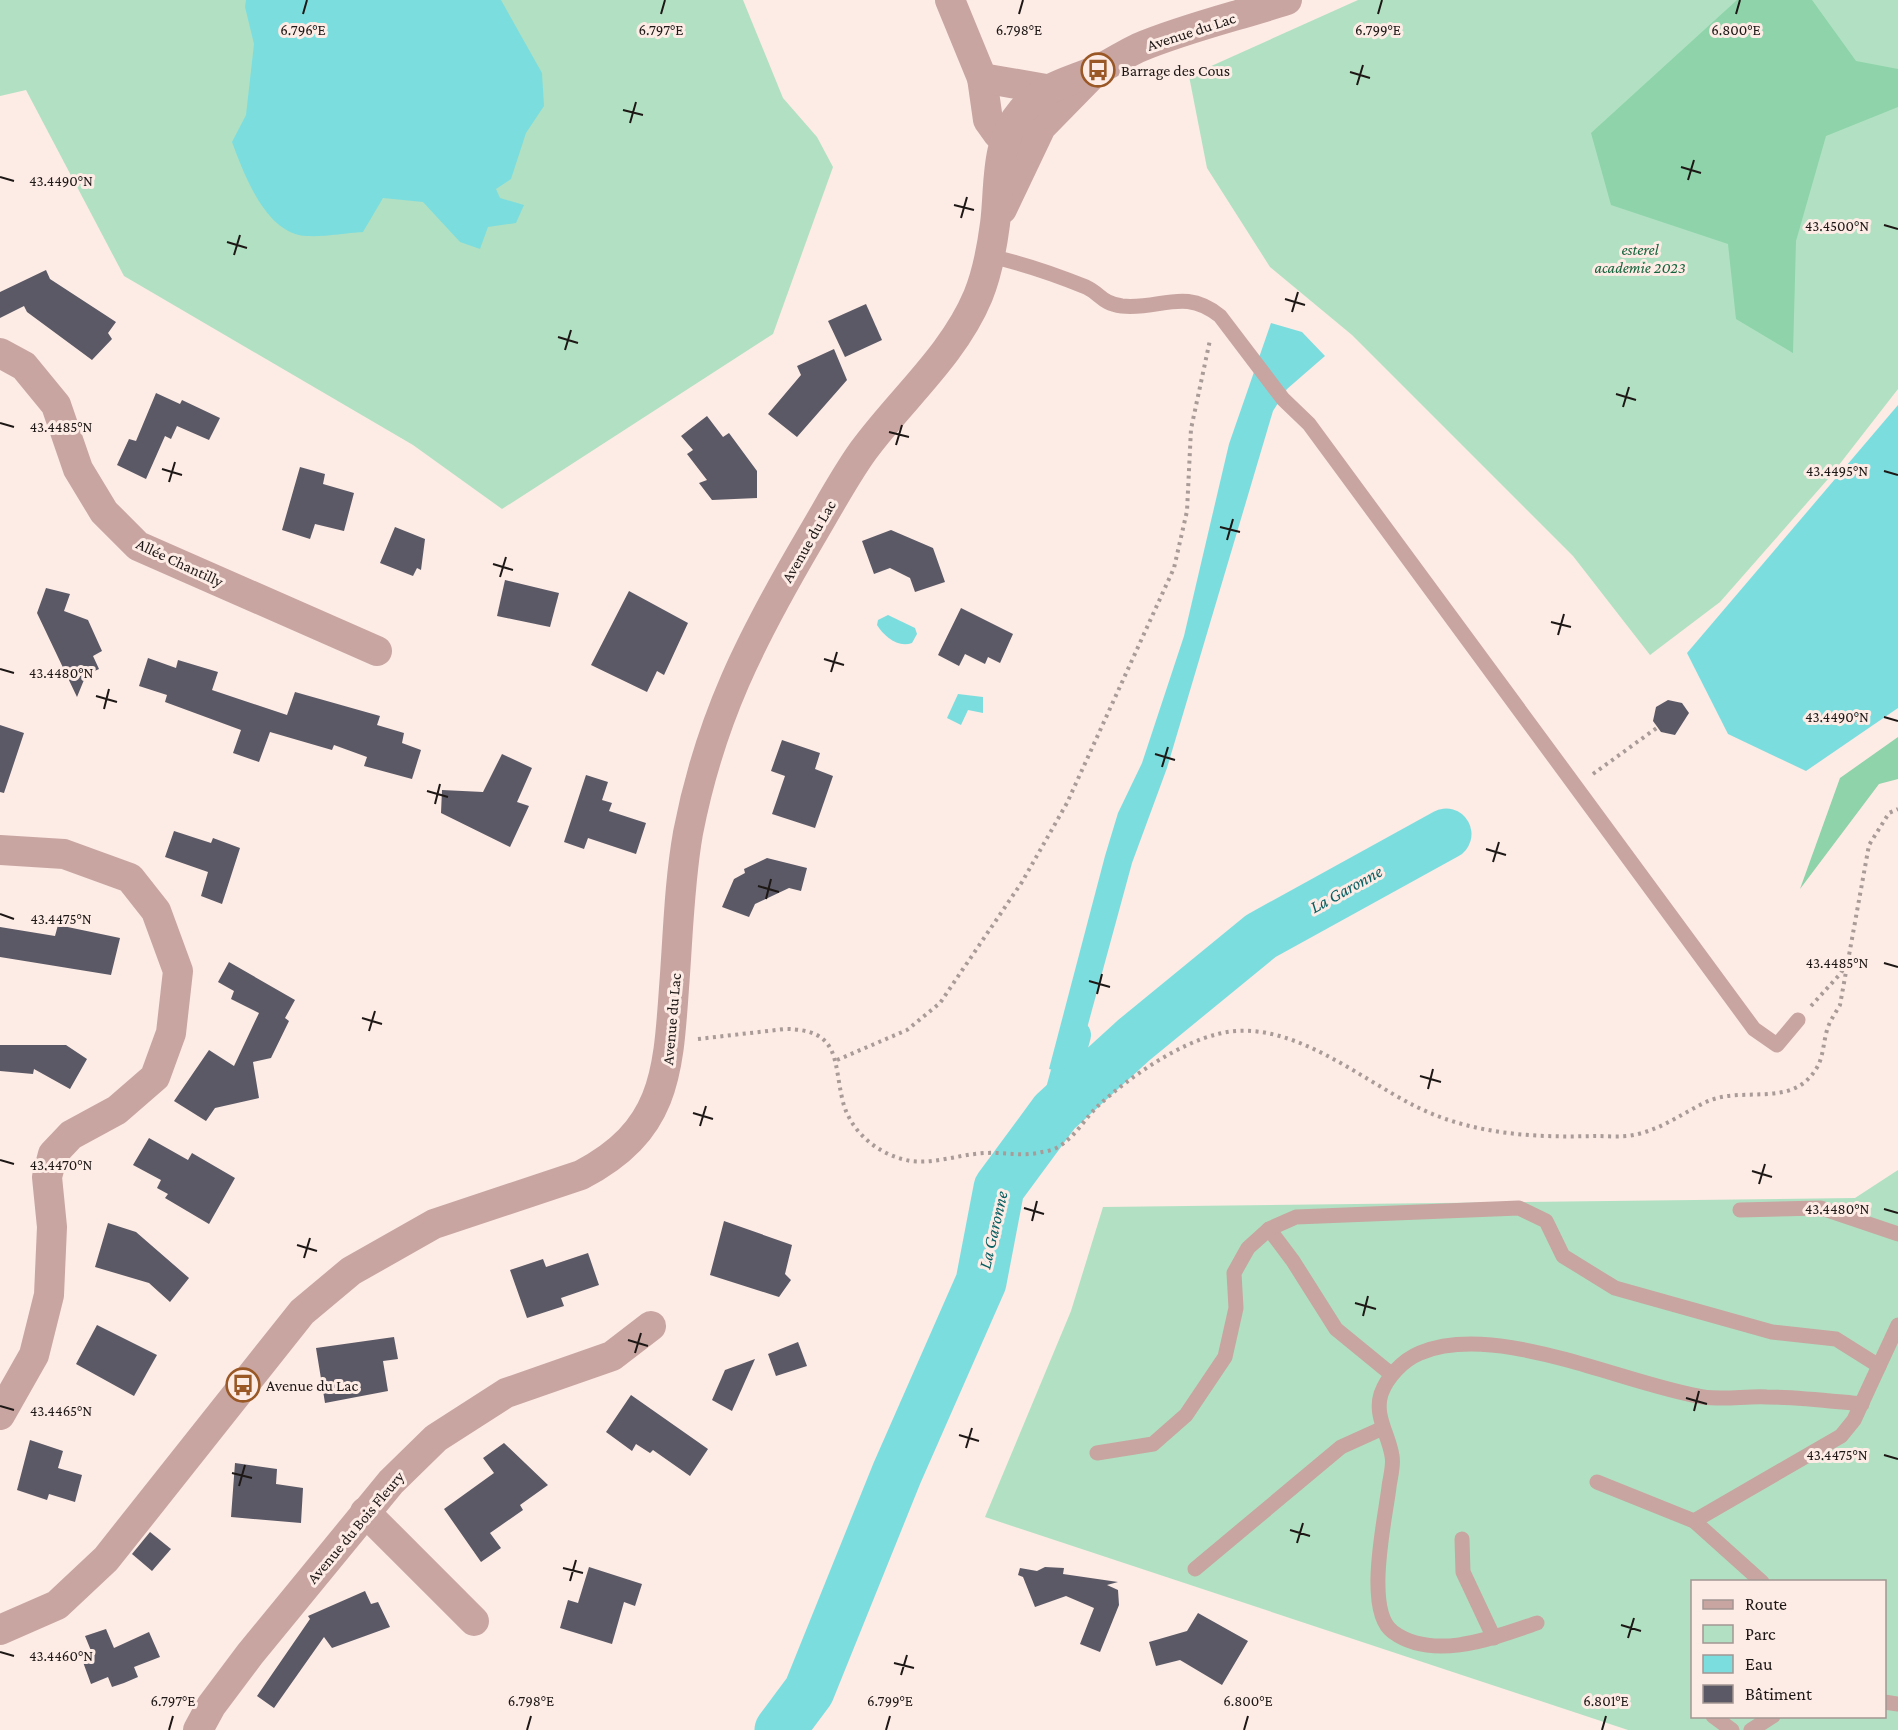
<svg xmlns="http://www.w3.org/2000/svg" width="1898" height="1730" viewBox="0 0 1898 1730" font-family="'Crimson Pro',serif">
<rect width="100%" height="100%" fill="#fdebe5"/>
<g fill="#b1e1c2" fill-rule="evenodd">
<polygon points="0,0 743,0 783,98 817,137 833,167 773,334 502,509 413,445 124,276 26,90 0,96"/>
<polygon points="1358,0 1898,0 1898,389 1828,479 1720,602 1650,655 1573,556 1352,335 1270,267 1207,168 1189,76"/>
<path d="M1898,1170V1730H1628L985,1517L1071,1311L1103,1207L1855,1198ZM1692,1582H1884V1716H1692Z"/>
</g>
<g fill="#8ed3a9">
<polygon points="1737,0 1812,0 1856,61 1898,69 1898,107 1826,136 1796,241 1793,353 1736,319 1728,244 1611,205 1591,133"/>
<polygon points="1898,737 1898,779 1879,784 1800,889 1840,778"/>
</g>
<g fill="#7cdddf">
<path d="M246,0H501L542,73L544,106L526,133L511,179L496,189L500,198L524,205L516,223L488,227L480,249L460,242L423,202L383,198L363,232C345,233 325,237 307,236C266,235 244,174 232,142L246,115L254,44L245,7Z"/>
<polygon points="1271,323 1302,332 1325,356 1287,389 1273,411 1167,768 1132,863 1074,1076 1049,1069 1105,856 1118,813 1142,763 1184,636 1229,444"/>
<polygon points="1898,405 1898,708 1806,771 1728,734 1687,653"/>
<path d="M888,615L915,628L917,634L912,643C897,648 884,636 877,625L878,620Z"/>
<polygon points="958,694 983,697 983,713 968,710 961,725 947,718"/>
<polygon points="1441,827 1451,842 1406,879 1377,896 1356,858 1381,845"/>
</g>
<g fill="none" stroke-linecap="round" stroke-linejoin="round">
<polyline stroke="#7cdddf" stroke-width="30" points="1055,1112 1076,1035"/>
<polyline stroke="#7cdddf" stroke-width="51" points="780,1730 809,1691 897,1473 981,1282 999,1188 1055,1112 1134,1040 1261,936 1446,834"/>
</g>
<g fill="#5b5966">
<polygon points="46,270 50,279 116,322 108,333 112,339 92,360 27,312 24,306 0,318 0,292"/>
<polygon points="866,304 882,340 845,357 828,321"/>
<polygon points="834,349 847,380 797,437 768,414 801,375 797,366"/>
<polygon points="156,393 180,404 182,400 220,418 209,440 177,426 171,439 165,436 146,479 117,465 129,439 136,441"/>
<polygon points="707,416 723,437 729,433 757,471 757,498 712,500 699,483 707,480 687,454 693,450 681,436"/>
<polygon points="300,467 325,474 323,484 354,493 344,531 315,524 310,539 282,530"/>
<polygon points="395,527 425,539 421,570 417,568 413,576 380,563"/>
<polygon points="891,530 933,548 945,582 915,592 910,578 890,568 874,574 862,541"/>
<polygon points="505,580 559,593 550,627 497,616"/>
<polygon points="46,588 70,594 64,611 88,620 102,651 93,656 99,669 86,675 77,697 37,613"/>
<polygon points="629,591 688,623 664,675 657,671 647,692 591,665"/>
<polygon points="961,608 1013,634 1000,663 988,657 985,664 965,654 959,666 938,655"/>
<polygon points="148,658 176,668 178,660 218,672 212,690 287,715 295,692 380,716 377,725 404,733 402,743 421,750 412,779 364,766 367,757 334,745 332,750 270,732 259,762 233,753 241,730 165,702 167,695 139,686"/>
<polygon points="1668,700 1682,703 1689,713 1675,735 1661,732 1653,721 1656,707"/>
<polygon points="0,725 24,733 4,793 0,792"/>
<polygon points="782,740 820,753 815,769 833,776 815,828 772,814 785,776 771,771"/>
<polygon points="502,754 532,768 517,802 529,806 510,847 441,813 442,790 483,792"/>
<polygon points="586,775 608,782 602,800 612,803 609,811 646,823 636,854 588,838 584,849 564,842"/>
<polygon points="174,831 211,843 213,838 240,848 222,904 201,896 208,872 165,857"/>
<polygon points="767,858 807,868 801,891 789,888 755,904 749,917 722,907 734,879 745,873 744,869"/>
<polygon points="58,925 120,938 111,975 0,957 0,927 55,936"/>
<polygon points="229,962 295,1000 285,1018 289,1021 271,1058 253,1062 259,1098 215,1108 206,1121 174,1101 209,1050 234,1066 259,1013 231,999 234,991 218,982"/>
<polygon points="0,1045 66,1045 87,1059 70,1089 34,1069 33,1074 0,1071"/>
<polygon points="149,1138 188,1160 192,1153 235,1178 209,1224 165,1198 168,1194 157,1188 161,1180 133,1165"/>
<polygon points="724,1221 792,1245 785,1274 791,1280 779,1297 710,1275"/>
<polygon points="108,1223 136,1232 189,1278 170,1302 149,1283 95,1267"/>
<polygon points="588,1253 599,1285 561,1298 564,1306 527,1318 510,1270 543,1259 546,1267"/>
<polygon points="97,1325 157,1355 134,1396 76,1364"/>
<polygon points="394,1337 398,1359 383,1361 388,1391 325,1403 316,1348"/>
<polygon points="798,1342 807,1366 776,1376 768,1354"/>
<polygon points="755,1359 732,1411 712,1400 725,1370"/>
<polygon points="631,1395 708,1449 690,1476 653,1450 650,1453 636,1444 632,1451 606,1432"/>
<polygon points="30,1440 63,1451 58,1468 82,1475 75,1502 49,1494 47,1500 17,1490"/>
<polygon points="504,1443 548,1485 520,1505 523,1510 490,1533 501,1548 481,1562 444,1509 494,1473 483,1458"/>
<polygon points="235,1463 277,1469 276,1484 303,1488 301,1523 231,1517"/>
<polygon points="150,1532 171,1549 152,1571 132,1554"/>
<polygon points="589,1567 642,1584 635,1606 624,1602 612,1644 560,1628 568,1600 578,1603"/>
<polygon points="1045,1567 1064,1568 1063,1574 1118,1582 1107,1585 1118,1590 1119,1605 1100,1652 1080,1644 1094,1608 1066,1596 1035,1607 1023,1577 1018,1575 1020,1568 1037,1571"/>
<polygon points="365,1591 371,1604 378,1602 390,1627 332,1648 324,1637 274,1708 257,1696 310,1619 308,1616"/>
<polygon points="1198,1613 1248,1641 1222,1685 1180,1660 1156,1666 1149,1642 1187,1631"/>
<polygon points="106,1629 114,1648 149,1632 160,1657 134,1667 138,1677 124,1683 112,1687 108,1677 91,1684 83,1662 94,1658 85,1636"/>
</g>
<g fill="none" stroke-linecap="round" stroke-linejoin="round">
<g stroke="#a99b97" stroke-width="4" stroke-dasharray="3 4.5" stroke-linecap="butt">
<polyline points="1593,774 1658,727"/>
<polyline points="1811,1006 1841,973 1849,958"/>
<path d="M698,1039L785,1029C842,1029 833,1063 843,1102C851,1133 880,1156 911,1161C936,1164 960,1154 986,1153C1004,1152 1024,1157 1042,1152C1050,1151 1059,1148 1065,1142C1078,1132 1087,1116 1099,1105C1128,1078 1179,1043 1218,1034C1287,1016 1357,1077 1415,1106C1470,1134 1533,1138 1594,1136C1608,1136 1624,1138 1638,1134C1663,1128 1683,1113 1706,1102C1742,1085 1792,1109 1816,1069C1824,1057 1823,1041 1828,1027C1831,1019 1836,1012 1840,1005L1869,845L1889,813L1898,809"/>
<polyline points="837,1060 907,1030 940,1003 1022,882 1067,803 1174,568 1187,511 1191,429 1210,340"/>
</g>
<g stroke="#c8a5a1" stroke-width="15">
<path d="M989,256C1022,263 1054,274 1086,287C1101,294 1101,303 1122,306C1161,310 1184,287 1220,316L1283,399L1309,424L1754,1029L1777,1045L1798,1020"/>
<polyline points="1740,1210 1821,1208 1898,1234"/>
<polyline points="1269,1229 1293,1261 1336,1329 1391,1374"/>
<polyline points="1097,1453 1153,1444 1186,1415 1225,1357 1236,1308 1234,1273 1248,1248 1269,1229 1296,1217 1519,1208 1546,1221 1563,1256 1615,1288 1772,1332 1836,1339 1879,1366"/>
<polyline points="1597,1482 1694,1521 1762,1582"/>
<polyline points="1694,1521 1841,1436 1854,1420 1898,1325"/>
<polyline points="1462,1539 1463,1572 1494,1638"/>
<polyline points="1195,1569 1341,1447 1383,1428"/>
<path d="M1537,1623C1496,1637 1434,1662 1393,1632C1364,1611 1385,1520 1389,1487C1390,1478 1394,1465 1392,1456C1389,1435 1374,1416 1381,1394C1387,1377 1403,1360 1420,1353C1497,1321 1623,1384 1703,1397C1724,1400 1746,1396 1767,1397C1798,1397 1830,1401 1862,1404"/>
<polyline points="1884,1702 1898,1704"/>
<polyline points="1713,1716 1732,1730"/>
<polyline points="1751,1730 1773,1716"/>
</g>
<g stroke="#c8a5a1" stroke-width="30">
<polyline points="950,0 982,78 988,120 998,134 1023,145"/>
<polyline points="982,78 1046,89"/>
<polyline points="1002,209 1041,127 1089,78"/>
<polyline points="0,353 24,366 56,405 78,469 104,512 138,546 377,651"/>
<polyline points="0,850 64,854 130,878 156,911 178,971 171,1033 155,1077 117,1110 71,1135 53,1154 47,1177 52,1227 49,1295 34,1355 0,1415"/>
<polyline points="365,1512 474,1621"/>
<path d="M0,1630L57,1605L106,1559L302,1312L351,1271L434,1224L581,1175C665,1131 668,1075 674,988C678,937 679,884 688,833C710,719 751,639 809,540C827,510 843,479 863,451C900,400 953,356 978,296C987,274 992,247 995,224C1000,186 994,143 1022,111C1043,86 1070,82 1099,69C1112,63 1125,54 1138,48C1185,28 1238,16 1287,0"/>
<polyline points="198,1730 211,1706 250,1654 391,1482 436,1438 506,1393 612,1356 651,1326"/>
</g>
</g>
<path fill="none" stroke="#1d1715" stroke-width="2" d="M303,14L307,0M661,14L665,0M1019,14L1023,0M1378,14L1382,0M1736,14L1740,0M1350,72L1370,78M1357,85L1363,65M623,110L643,115M630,123L636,102M1681,167L1701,173M0,177L14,181M1688,180L1694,160M954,205L974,210M961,218L967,197M1884,225L1898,229M227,242L247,248M234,255L240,235M1285,299L1305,305M1292,312L1298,292M558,337L578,343M565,350L571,330M1616,394L1636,400M1623,407L1629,387M0,423L14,427M889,432L909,437M896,445L902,425M162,469L182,475M1884,471L1898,475M169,482L175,462M1220,527L1240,532M1227,540L1233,519M493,564L513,570M500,577L506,557M1551,622L1571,627M1558,635L1564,614M824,659L844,665M0,669L14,673M831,672L837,652M96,696L117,702M104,709L109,689M1884,717L1898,721M1155,754L1175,760M1162,767L1168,747M427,791L448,797M435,804L440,784M1486,849L1506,855M1493,862L1499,842M758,886L779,892M766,899L771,879M0,914L14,919M1884,963L1898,967M1089,981L1110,987M1097,994L1102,974M362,1018L382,1024M369,1031L375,1011M1420,1076L1441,1082M1428,1089L1433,1069M693,1113L713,1119M700,1126L706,1106M0,1160L14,1164M1752,1171L1772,1177M1759,1184L1765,1164M1024,1208L1044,1214M1884,1209L1898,1213M1032,1221L1037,1201M297,1245L317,1251M304,1258L310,1238M1355,1303L1376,1309M1363,1316L1368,1296M628,1340L648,1346M635,1353L641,1333M1686,1398L1707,1404M0,1406L14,1410M1694,1411L1699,1391M959,1435L979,1441M966,1448L972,1428M1884,1455L1898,1459M232,1473L252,1478M239,1486L245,1465M1290,1530L1310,1536M1297,1543L1303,1523M563,1568L583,1573M570,1581L576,1560M1621,1625L1641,1631M1628,1638L1634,1618M0,1652L14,1656M894,1663L914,1668M901,1675L907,1655M169,1730L173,1716M527,1730L531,1716M886,1730L890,1716M1244,1730L1248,1716M1602,1730L1606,1716"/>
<defs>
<g id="bus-ring" transform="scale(1.725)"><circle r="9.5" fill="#fdebe5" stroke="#9a5826" stroke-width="1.5"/><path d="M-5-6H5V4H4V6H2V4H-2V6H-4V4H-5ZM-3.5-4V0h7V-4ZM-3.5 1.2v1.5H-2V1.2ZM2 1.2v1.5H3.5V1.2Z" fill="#9a5826"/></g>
</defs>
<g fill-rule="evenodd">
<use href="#bus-ring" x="1098" y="70"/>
<use href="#bus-ring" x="243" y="1385"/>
</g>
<g text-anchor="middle" stroke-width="6" stroke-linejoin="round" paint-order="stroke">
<g font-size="16" fill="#1d1715" stroke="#fdebe5">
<text transform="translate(1191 31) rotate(-18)" y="6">Avenue du Lac</text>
<text transform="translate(808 541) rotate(-60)" y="6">Avenue du Lac</text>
<text transform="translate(180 562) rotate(25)" y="6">Allée Chantilly</text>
<text transform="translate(671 1019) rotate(-85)" y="6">Avenue du Lac</text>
<text transform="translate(355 1527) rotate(-50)" y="6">Avenue du Bois Fleury</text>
</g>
<g font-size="16" fill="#1d1715" stroke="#fdebe5" text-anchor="start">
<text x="1121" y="76">Barrage des Cous</text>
<text x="266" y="1391">Avenue du Lac</text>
</g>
<g font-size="16" font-style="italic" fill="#13633d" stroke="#fdebe5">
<text x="1640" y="255">esterel<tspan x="1640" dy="18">academie 2023</tspan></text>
</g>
<g font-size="18" font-style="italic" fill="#096062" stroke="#fdebe5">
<text transform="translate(1346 889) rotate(-29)" y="6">La Garonne</text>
<text transform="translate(993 1230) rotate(-77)" y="6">La Garonne</text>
</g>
</g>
<g font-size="15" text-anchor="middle" fill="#1d1715" stroke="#fdebe5" stroke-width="6" stroke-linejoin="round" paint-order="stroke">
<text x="303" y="35">6.796°E</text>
<text x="661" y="35">6.797°E</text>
<text x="1019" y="35">6.798°E</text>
<text x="1378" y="35">6.799°E</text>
<text x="1736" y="35">6.800°E</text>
<text x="61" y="186">43.4490°N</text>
<text x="1837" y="231">43.4500°N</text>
<text x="61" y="432">43.4485°N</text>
<text x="1837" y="476">43.4495°N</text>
<text x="61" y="678">43.4480°N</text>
<text x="1837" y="722">43.4490°N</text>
<text x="61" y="924">43.4475°N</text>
<text x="1837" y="968">43.4485°N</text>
<text x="61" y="1170">43.4470°N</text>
<text x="1837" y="1214">43.4480°N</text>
<text x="61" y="1416">43.4465°N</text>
<text x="1837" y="1460">43.4475°N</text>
<text x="61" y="1661">43.4460°N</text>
<text x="173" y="1706">6.797°E</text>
<text x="531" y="1706">6.798°E</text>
<text x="890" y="1706">6.799°E</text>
<text x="1248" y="1706">6.800°E</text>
<text x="1606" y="1706">6.801°E</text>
</g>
<rect x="1691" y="1580" width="195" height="138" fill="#fdebe5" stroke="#a39692" stroke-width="1.5"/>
<rect x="1703" y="1600" width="30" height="9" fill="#c8a5a1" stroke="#a39692" stroke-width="1.5"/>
<text x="1745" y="1610" font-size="18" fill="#1d1715">Route</text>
<rect x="1703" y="1625" width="30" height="18" fill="#b1e1c2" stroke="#a39692" stroke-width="1.5"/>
<text x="1745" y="1640" font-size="18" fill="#1d1715">Parc</text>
<rect x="1703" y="1655" width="30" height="18" fill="#7cdddf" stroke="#a39692" stroke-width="1.5"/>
<text x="1745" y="1670" font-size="18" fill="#1d1715">Eau</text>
<rect x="1703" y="1685" width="30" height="18" fill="#5b5966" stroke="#a39692" stroke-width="1.5"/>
<text x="1745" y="1700" font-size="18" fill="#1d1715">Bâtiment</text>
</svg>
